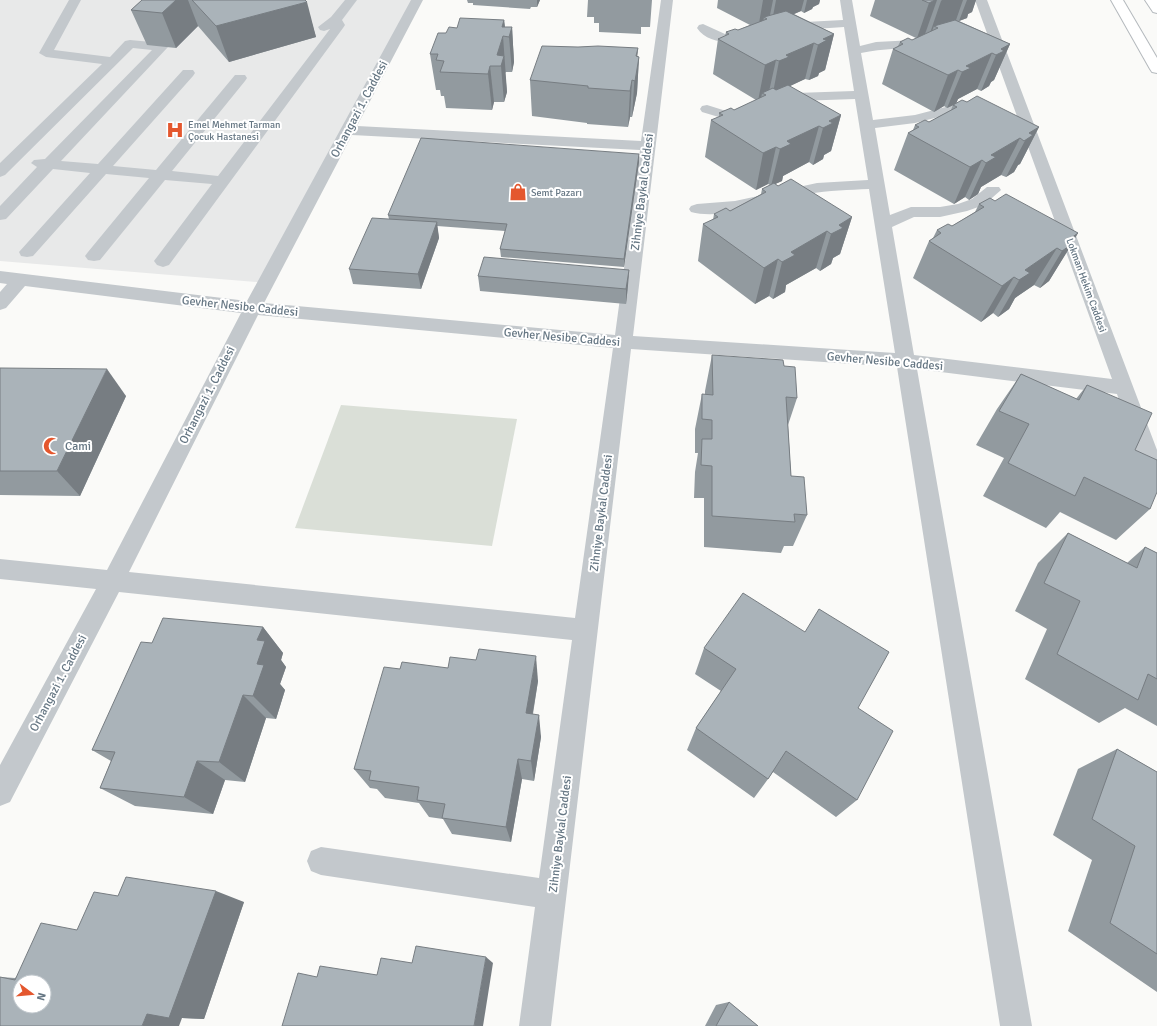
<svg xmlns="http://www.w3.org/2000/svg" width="1157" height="1026" viewBox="0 0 1157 1026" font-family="Signika,sans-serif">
<rect width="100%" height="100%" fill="#fafaf8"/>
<polygon fill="#e8e9e9" points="0,0 420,0 268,283 0,261"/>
<polygon fill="#dadfd7" points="341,405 517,419 492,546 295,528"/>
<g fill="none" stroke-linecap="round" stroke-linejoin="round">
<g stroke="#b4b9bd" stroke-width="2">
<g id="highway">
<polygon points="1111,0 1123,0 1157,58 1157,73 1152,72 1150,69"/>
<polygon points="1145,0 1157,0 1157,13 1153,12"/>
</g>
</g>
<g fill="#c3c8cc" fill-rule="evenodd">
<polygon points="69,0 81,0 54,50 110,57 125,41 130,40 162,43 168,47 61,161 98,164 183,70 193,70 195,73 193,76 113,166 156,170 235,75 245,75 247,78 245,81 172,171 218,176 330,29 324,31 320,30 318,27 331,17 345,0 357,0 342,20 345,25 343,28 169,265 163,267 157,265 154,261 212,184 165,180 100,260 94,261 88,260 85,256 88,252 149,178 106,174 33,256 27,257 21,256 19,252 90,173 53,169 6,219 0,220 0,206 37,167 31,163 34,160 45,159 152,50 133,48 5,175 0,177 0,163 102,64 46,57 39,53"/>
<path d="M411,0H423L357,126L641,141L661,0H673L633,336L895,353L869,189C849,190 829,190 808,194C775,200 724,221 691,212L689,209L691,206L697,204L735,201L817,183L868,180L855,99L797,101L739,118H722L702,112L700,109L702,106L707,105L723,110H738L796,93L854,91L844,27L786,31L780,27L786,23L843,20L840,0H852L860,46L876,42L933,39L934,42L933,45L928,46C906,49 883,48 861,53L873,120L915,115L961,103L966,104L968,107L966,110L915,123L875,128L890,215L911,207H940L958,204L972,199L987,187H999L1001,190L984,205L967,211L940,217H914L892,227L914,355L1112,379L975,0H987L1157,450V489L1149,486L1146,480L1117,394L917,369L1032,1026H1000L897,367L631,349L551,1026H519L535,907L321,875L311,871L307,861L311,851L321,847L539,878L572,640L119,592L10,802L0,806V765L96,589L0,579V559L107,570L241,313L25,286L6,308L0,310V292L7,284L0,283V271L247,301ZM352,135L640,150L615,335L264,303ZM258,315L613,348L575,618L129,572Z"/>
<path d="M703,24L725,34L750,32L756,36L755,39C737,43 709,46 697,28L699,25Z"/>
</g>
<use href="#highway" fill="#fff" fill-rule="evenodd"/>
</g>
<g fill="#929a9f">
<polygon points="142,0 305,0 316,37 229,62 198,26 176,48 147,45 131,10"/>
<polygon points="467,0 540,0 537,7 531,7 530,9 473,5 473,3 468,3"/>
<polygon points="588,0 652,0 650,27 641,27 641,34 599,32 599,23 594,23 594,17 587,17"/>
<polygon points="718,0 820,0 819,4 813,7 812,9 804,13 801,11 794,14 834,34 825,70 819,73 818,76 809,80 805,79 789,86 841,115 831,151 824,155 823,159 813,165 809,162 783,176 782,181 775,184 778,186 852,217 840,254 833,258 831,264 820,271 816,268 786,285 785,292 773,299 769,296 755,304 698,261 703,224 713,220 714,214 730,211 761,194 762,189 770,185 768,184 756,190 705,157 711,120 719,117 719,113 734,110 756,100 713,74 718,39 725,36 726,32 738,30 750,25 717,8"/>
<polygon points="875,0 976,0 972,12 968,14 967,18 959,21 1010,44 994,80 991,82 989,86 981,91 977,89 958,99 956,103 967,102 1039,127 1020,164 1018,165 1014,172 1006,177 1001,175 981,187 978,194 969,200 965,197 954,204 894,170 908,133 913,130 915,125 929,122 951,110 953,105 947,108 944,106 934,112 882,84 893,49 898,46 900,42 912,40 916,38 870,16"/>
<polygon points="504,20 505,27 512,27 514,62 512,72 506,72 505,73 507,92 504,102 494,102 492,110 446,108 444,96 441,96 440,90 436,90 430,54 446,33 457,28"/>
<polygon points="578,47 638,48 637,56 639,57 637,93 632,117 630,117 628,127 587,124 587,123 532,116 530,80"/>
<polygon points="639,154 639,162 624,267 501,257 500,249 505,231 437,226 439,238 421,289 353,284 349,269 389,219 388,215"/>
<polygon points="995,201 1078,233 1049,281 1040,288 1034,285 1015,298 1009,309 998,317 993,313 981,322 913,278 929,241 933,238 937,230 952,226 975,212 979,204"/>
<polygon points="629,270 628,285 626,304 480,291 478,276"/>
<polygon points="712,355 784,366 797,398 788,425 791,476 807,515 793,546 784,546 781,553 704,547 704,498 694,498 695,472 698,453 695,453 695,429 702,394 705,395 705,391"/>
<polygon points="0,368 126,396 80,496 0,495"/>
<polygon points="1021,374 1076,399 1087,385 1135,450 1150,509 1116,540 1060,512 1046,528 983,496 1004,458 976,445 997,409"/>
<polygon points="1068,533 1127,563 1145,547 1157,553 1157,726 1125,708 1099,723 1025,679 1047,629 1015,611 1038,563"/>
<polygon points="263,627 283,653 281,660 286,667 280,684 285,690 276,719 266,718 245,782 225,780 213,814 135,806 100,788 111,761 92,750 152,643"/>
<polygon points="704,648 858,708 857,800 836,817 773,772 768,779 754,798 687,750 696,728 721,691 695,674"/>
<polygon points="448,668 538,681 533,714 541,737 534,781 522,779 511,842 452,834 443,819 429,817 419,803 385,798 377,789 370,788 354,769 400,669"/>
<polygon points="1117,749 1157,772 1157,992 1068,931 1092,860 1053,835 1078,769"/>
<polygon points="118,896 244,902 204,1019 182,1018 0,1026 0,977 15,978 77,930"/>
<polygon points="729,1002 758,1026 705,1026 716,1005"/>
</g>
<g fill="#777d82">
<polygon points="176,0 188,0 198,26 176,48 162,13"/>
<polygon points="537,0 540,0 537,7"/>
<polygon points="763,0 773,0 768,25 767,19 764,17 762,28 758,29"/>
<polygon points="776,0 804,0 801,11 780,20 771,27"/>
<polygon points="807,0 820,0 819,4 813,7 812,9 804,13"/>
<polygon points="935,0 937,0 925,34 917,38 929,3"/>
<polygon points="942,0 963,0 956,20 938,28 934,26 931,34 929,36 941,1"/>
<polygon points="967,0 976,0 972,12 968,14 967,18 959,21"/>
<polygon points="307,2 316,37 229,62 216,26"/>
<polygon points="504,20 506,36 502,27"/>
<polygon points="512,27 514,62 512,72 509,37"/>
<polygon points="834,34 825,70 819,73 818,76 809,80 818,45 823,39"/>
<polygon points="503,36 507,92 504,102 501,66 497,55"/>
<polygon points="814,43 805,79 782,90 772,98 779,61 786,55"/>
<polygon points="1010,44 994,80 991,82 989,86 981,91 996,55 1001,49"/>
<polygon points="638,48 636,71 639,57 637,93 632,117 636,56"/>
<polygon points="992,53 977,89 958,99 956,104 947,108 962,72 966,66"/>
<polygon points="776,60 768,96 762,93 761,99 758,101 765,65"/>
<polygon points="490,66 494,102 492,110 488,74"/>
<polygon points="958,70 944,106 934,112 948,75"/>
<polygon points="632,80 630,117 628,127 630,91"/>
<polygon points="841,115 831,151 824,155 823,159 813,165 823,128 829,121"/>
<polygon points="819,126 809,162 783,176 782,181 771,186 780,149 787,141"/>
<polygon points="1039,127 1020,164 1018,165 1014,172 1006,177 1029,133"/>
<polygon points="1020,138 1001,175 981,187 978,194 969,200 986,163 991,155"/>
<polygon points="776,147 768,184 756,190 763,153"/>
<polygon points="639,154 639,162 624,267 624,259"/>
<polygon points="982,160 965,197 954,204 970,167"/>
<polygon points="852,217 840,254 833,258 831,264 820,271 831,234 839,225"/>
<polygon points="437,222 439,238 421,289 418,274"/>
<polygon points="827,231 816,268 786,285 785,292 773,299 782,262 791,252"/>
<polygon points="1078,233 1071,245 1072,244 1049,281 1040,288 1062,251 1067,241"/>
<polygon points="1057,248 1034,285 1015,298 1009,309 998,317 1025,270"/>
<polygon points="778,259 769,296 755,304 764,268"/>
<polygon points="629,270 628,285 626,304 626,289"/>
<polygon points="1014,277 993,313 981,322 1002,286"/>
<polygon points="107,369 126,396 80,496 57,471"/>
<polygon points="263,627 283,653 281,660 286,667 280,684 285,690 276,719 253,696 257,640"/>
<polygon points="536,656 538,681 529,735 526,713"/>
<polygon points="243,695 266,718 245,782 219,762"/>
<polygon points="539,715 541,737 534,781 531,761"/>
<polygon points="518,759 522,779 511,842 506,827"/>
<polygon points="197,761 225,780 213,814 184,797"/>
<polygon points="216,891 244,902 204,1019 182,1018 179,1026 142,1026 147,1014"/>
<polygon points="486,957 493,963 483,1026 474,1026"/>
</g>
<g fill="#aab3b9" stroke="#777d82" fill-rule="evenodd">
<polygon points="142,0 176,0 162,13 131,10"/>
<polygon points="192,0 305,0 307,2 216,26"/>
<polygon points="922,0 935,0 929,3"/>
<polygon points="786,11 834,34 823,39 827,40 818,45 814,43 786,55 789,57 779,61 776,60 765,65 718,39 729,34 726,32 735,29 738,30 767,19 764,17"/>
<polygon points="460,18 504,20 502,27 512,27 509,37 503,36 497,55 504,56 501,66 490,66 488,74 440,72 444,61 436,60 438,54 430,54 438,33 446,33 449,27 457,28"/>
<polygon points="955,20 1010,44 1001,49 1004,51 996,55 992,53 966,66 971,68 962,72 958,70 948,75 893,49 903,44 900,42 908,38 912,40 938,28 934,26"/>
<polygon points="542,46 578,47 598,46 638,48 636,56 639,57 635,81 632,80 630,91 588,88 588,86 530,80"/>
<polygon points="788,85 841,115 829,121 833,123 823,128 819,126 787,141 791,144 780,149 776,147 763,153 711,120 723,115 719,113 731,108 734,110 766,95 762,93 773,88 776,90"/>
<polygon points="977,96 1039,127 1029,133 1033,135 1024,141 1020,138 991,155 996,157 986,163 982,160 970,167 908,133 919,127 915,125 925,120 929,122 957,107 953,105 962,100 967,102"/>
<polygon points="421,138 639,154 624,259 500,249 507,224 388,215"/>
<polygon points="791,179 852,217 839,225 843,228 831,234 827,231 791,252 795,255 782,262 778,259 764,268 703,224 718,217 714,214 726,208 730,211 766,192 762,189 774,183 778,186"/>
<polygon points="1006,194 1078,233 1067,241 1072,244 1062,251 1057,248 1025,270 1030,273 1019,280 1014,277 1002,286 929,241 941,233 937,230 948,224 952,226 984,207 979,204 990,198 995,201"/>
<polygon points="372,218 437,222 418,274 349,269"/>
<polygon points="484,257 629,270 626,289 478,276"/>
<polygon points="712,355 783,360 784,366 795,367 797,398 786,397 791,476 804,477 807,515 794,514 795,522 712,516 712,466 701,465 702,439 712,439 712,420 702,419 702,394 713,395"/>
<polygon points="0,368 107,369 57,471 0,471"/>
<polygon points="1021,374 1079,400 1087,385 1152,413 1135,450 1157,460 1157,492 1150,509 1084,477 1075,496 1008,463 1029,424 999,411"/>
<polygon points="1068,533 1137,568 1145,547 1157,553 1157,679 1148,674 1138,700 1057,654 1080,601 1044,583"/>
<polygon points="743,593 805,632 819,609 889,652 858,708 893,731 857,800 786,751 768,779 696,728 736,669 704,648"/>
<polygon points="163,618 263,627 257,640 265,641 257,664 264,665 253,696 243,695 219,762 197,761 184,797 100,788 115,752 92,750 141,642 152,643"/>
<polygon points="479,649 536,656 526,713 539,715 531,761 518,759 506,827 442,818 445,804 417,800 419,787 369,780 371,771 354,769 384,667 400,669 402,662 448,668 450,657 476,660"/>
<polygon points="1117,749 1157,772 1157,954 1110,923 1135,846 1092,819"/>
<path d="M126,877L216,891L169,1018L147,1014L142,1026H0V977L15,980L41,923L77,930L94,892L118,896ZM20,982H44V1006H20Z"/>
<polygon points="416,946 486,957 474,1026 282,1026 298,973 317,977 320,966 377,975 381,958 412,963"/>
<polygon points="729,1002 758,1026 716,1026"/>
</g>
<defs>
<g id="hospital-bare" transform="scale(1.38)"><path d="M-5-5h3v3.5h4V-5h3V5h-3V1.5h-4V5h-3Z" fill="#e4572e" stroke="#fff" stroke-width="2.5" paint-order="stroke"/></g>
<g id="shop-bare" transform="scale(1.38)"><path d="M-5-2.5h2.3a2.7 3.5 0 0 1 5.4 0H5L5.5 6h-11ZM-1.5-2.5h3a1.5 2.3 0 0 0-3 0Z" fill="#e4572e" stroke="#fff" stroke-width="2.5" paint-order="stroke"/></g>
<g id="mosque-bare" transform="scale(1.38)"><path d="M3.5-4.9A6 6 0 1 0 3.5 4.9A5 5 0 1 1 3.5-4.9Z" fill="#e4572e" stroke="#fff" stroke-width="2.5" paint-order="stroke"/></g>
</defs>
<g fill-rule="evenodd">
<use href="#hospital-bare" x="175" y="130"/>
<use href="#shop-bare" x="518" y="192"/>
<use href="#mosque-bare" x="52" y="446"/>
</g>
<g text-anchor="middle" stroke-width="4" stroke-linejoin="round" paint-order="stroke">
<g font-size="10" fill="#657683" stroke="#fff" text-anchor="start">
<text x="188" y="128">Emel Mehmet Tarman<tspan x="188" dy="12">Çocuk Hastanesi</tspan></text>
<text x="531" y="196">Semt Pazarı</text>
</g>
<g font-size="10" fill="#657683" stroke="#fff">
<text transform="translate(1087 285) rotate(70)" y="4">Lokman Hekim Caddesi</text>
</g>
<g font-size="12" fill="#657683" stroke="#fff">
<text transform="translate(359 109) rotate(-62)" y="4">Orhangazi 1. Caddesi</text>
<text transform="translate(642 192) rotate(-83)" y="4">Zihniye Baykal Caddesi</text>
<text transform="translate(240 306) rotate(6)" y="4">Gevher Nesibe Caddesi</text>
<text transform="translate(562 337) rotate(5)" y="4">Gevher Nesibe Caddesi</text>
<text transform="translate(885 361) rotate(5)" y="4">Gevher Nesibe Caddesi</text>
<text transform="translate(207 395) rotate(-63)" y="4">Orhangazi 1. Caddesi</text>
<text transform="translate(601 513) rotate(-83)" y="4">Zihniye Baykal Caddesi</text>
<text transform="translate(58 683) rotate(-62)" y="4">Orhangazi 1. Caddesi</text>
<text transform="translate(560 834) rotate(-83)" y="4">Zihniye Baykal Caddesi</text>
</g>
<g font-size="12" fill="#657683" stroke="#fff" text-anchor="start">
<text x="65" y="450">Cami</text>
</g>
</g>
<g transform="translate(32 994) rotate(106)"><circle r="19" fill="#ffffff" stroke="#c1c8cd"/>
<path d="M0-3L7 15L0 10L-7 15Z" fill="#e4572e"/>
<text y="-6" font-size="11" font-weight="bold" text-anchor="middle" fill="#657683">N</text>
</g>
</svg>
